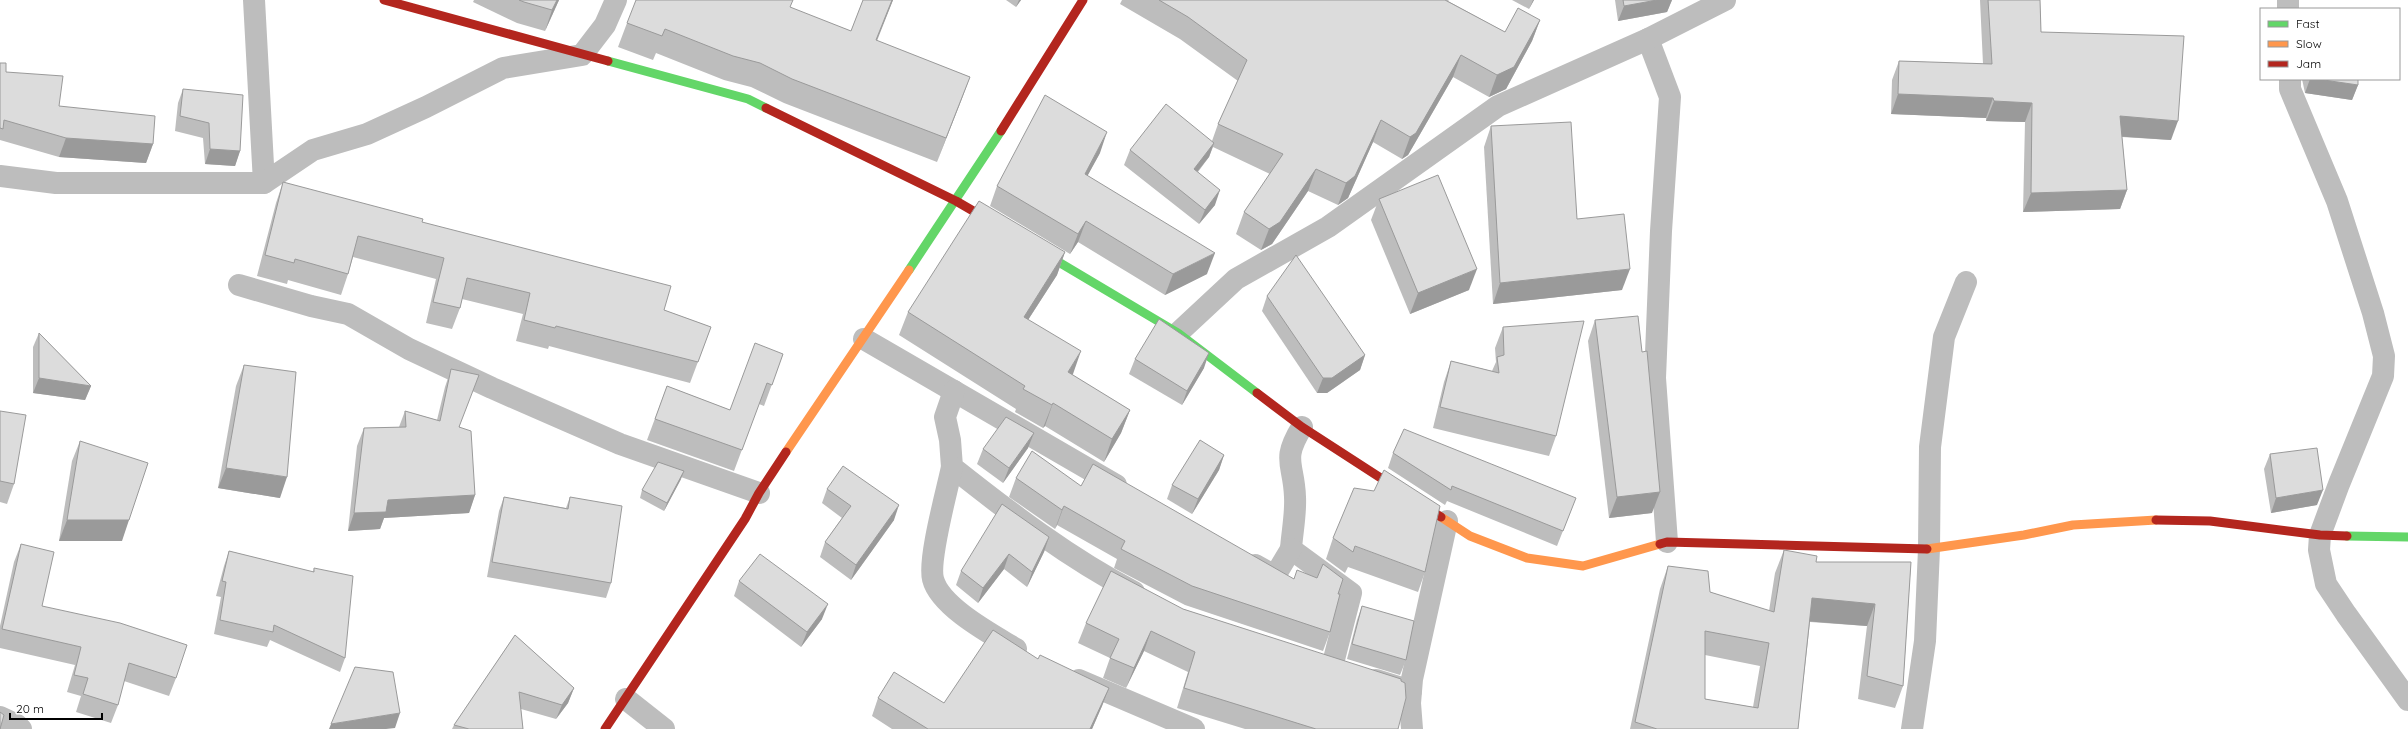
<svg xmlns="http://www.w3.org/2000/svg" width="2408" height="729" viewBox="0 0 2408 729" font-family="Quicksand,sans-serif">
<rect width="100%" height="100%" fill="#fff"/>
<g fill="none" stroke-linecap="round" stroke-linejoin="round">
<g stroke="#bdbdbd" stroke-width="22">
<polyline points="254,0 264,183"/>
<polyline points="2288,0 2288,9"/>
<polyline points="1648,39 1670,97 1661,231 1655,378 1667,542"/>
<polyline points="2290,79 2290,89 2337,201 2373,313 2384,356 2383,376 2339,484 2320,535 2319,550 2326,584 2346,614 2408,700"/>
<polyline points="0,176 56,183 264,183 313,150 367,134 426,107 503,68 582,55 605,25 616,0"/>
<polyline points="239,285 311,306 348,314 409,349 492,388 620,444 759,493"/>
<polyline points="1178,333 1236,279 1328,227 1498,106 1648,39 1725,0"/>
<polyline points="864,339 1116,485"/>
<path d="M954,391L945,417L950,440L952,467C1010,513 1069,558 1134,592"/>
<path d="M1302,427C1281,461 1294,463 1295,497C1296,514 1292,533 1291,549L1351,593L1332,667"/>
<path d="M952,467C947,491 928,559 933,579C940,607 993,635 1016,649"/>
<polyline points="1255,565 1275,576 1291,549"/>
<polyline points="1079,680 1194,729"/>
<polyline points="1376,680 1411,691"/>
<polyline points="626,699 664,729"/>
<polyline points="0,717 17,725 21,729"/>
<polyline points="1412,729 1410,703 1412,679 1447,521"/>
<polyline points="1912,729 1925,641 1929,549 1930,447 1944,337 1966,282"/>
</g>
<g stroke="#63d668" stroke-width="9">
<polyline points="608,61 748,99 766,108"/>
<polyline points="1035,248 1178,333 1257,393"/>
<polyline points="909,270 1001,131"/>
<polyline points="2347,536 2408,537"/>
</g>
<g stroke="#ff974d" stroke-width="9">
<polyline points="786,452 909,270"/>
<polyline points="1441,517 1470,536 1527,558 1583,566 1660,544"/>
<polyline points="1927,549 2024,535 2073,525 2156,520"/>
</g>
<g stroke="#b3261e" stroke-width="9">
<polyline points="384,0 608,61"/>
<polyline points="766,108 956,201 999,226"/>
<polyline points="1001,131 1083,0"/>
<polyline points="1257,393 1302,427 1441,517"/>
<polyline points="2156,520 2210,521 2320,535 2347,536"/>
<polyline points="1660,544 1667,542 1927,549"/>
<polyline points="605,729 745,519 759,493 786,452"/>
</g>
</g>
<g fill="#bdbdbd" fill-rule="evenodd">
<polygon points="474,0 559,0 545,31 517,23 473,2"/>
<polygon points="863,0 893,0 877,41 970,77 937,162 784,103 751,87 724,80 656,53 653,60 618,47 627,23 790,8 851,31"/>
<polygon points="1006,0 1021,0 1016,7"/>
<polygon points="1122,0 1449,0 1448,1 1505,32 1540,20 1532,41 1506,89 1489,97 1453,77 1408,155 1402,159 1373,142 1348,198 1338,205 1308,191 1272,244 1261,250 1236,234 1244,212 1270,174 1213,147 1209,157 1198,172 1215,205 1199,224 1124,165 1130,150 1212,141 1218,124 1238,81 1180,39 1120,4"/>
<polygon points="1512,0 1534,0 1529,9"/>
<polygon points="1615,0 1672,0 1667,12 1618,21"/>
<polygon points="1980,0 2040,0 2041,32 2171,140 2122,137 2127,190 2120,209 2023,212 2025,122 1986,121 1986,118 1891,114 1892,80 1899,61 1983,64"/>
<polygon points="0,63 6,72 59,106 153,144 146,163 59,157 0,140"/>
<polygon points="2302,79 2358,79 2358,85 2352,100 2305,93"/>
<polygon points="183,89 240,151 235,166 205,164 203,138 175,131 178,103"/>
<polygon points="1491,126 1577,219 1622,290 1493,304 1484,147"/>
<polygon points="1100,153 1087,176 1207,274 1165,295 1078,242 1070,254 990,206 997,186"/>
<polygon points="283,182 422,222 711,327 690,383 549,346 548,349 516,341 523,314 462,299 460,308 452,329 426,323 436,279 353,257 348,274 341,295 288,280 287,284 257,276 276,203"/>
<polygon points="1379,199 1469,290 1410,314 1371,220"/>
<polygon points="1065,252 1057,275 1028,320 1072,375 1130,410 1121,433 1104,462 1045,426 1043,428 1015,412 1016,409 899,335 908,312"/>
<polygon points="1267,296 1365,355 1360,370 1327,393 1317,393 1262,311"/>
<polygon points="1595,320 1652,513 1609,518 1588,341"/>
<polygon points="1503,327 1556,436 1549,456 1433,428 1444,382 1451,361 1492,371 1496,362 1495,348"/>
<polygon points="39,333 91,386 85,400 33,393 33,347"/>
<polygon points="783,354 764,406 759,404 734,471 647,440 667,386 730,410"/>
<polygon points="1135,359 1204,368 1182,405 1129,374"/>
<polygon points="244,365 280,498 218,488 236,386"/>
<polygon points="451,369 460,427 475,495 469,513 384,518 380,529 348,531 357,446 364,428 399,427 405,411 437,420 445,387"/>
<polygon points="0,411 14,484 7,504 0,502"/>
<polygon points="1034,433 1028,448 1003,483 977,464 983,449"/>
<polygon points="80,441 122,541 59,541 72,461"/>
<polygon points="1393,453 1570,513 1557,546 1447,501 1445,505 1388,468"/>
<polygon points="2270,454 2317,505 2271,513 2264,469"/>
<polygon points="1224,455 1219,470 1192,514 1167,499 1172,485"/>
<polygon points="1016,478 1081,486 1294,579 1338,594 1330,632 1323,651 1185,605 1114,568 1117,559 1057,525 1055,529 1009,497"/>
<polygon points="681,479 664,511 640,498 642,490"/>
<polygon points="827,489 894,520 851,580 820,557 825,542 842,518 822,503"/>
<polygon points="504,497 566,508 570,497 611,583 606,598 487,577 499,511"/>
<polygon points="1049,537 1044,552 1027,587 1004,569 978,603 956,585 961,571"/>
<polygon points="1333,538 1425,572 1418,592 1348,567 1345,573 1326,559"/>
<polygon points="21,544 42,606 176,678 169,696 124,681 118,705 111,723 76,712 81,696 67,692 75,665 0,648 0,626 14,562"/>
<path d="M1784,550L1816,562H1911L1903,686L1895,708L1858,699L1867,626L1810,622L1798,729H1630L1660,589L1668,566L1710,592L1769,611L1775,573ZM1705,655L1760,666L1753,707L1705,699Z"/>
<polygon points="229,551 313,572 314,568 345,658 340,672 270,640 267,647 214,634 221,597 216,596 224,566"/>
<polygon points="739,581 822,619 801,647 734,596"/>
<polygon points="1362,606 1406,660 1400,675 1347,659 1357,620"/>
<polygon points="1183,609 1401,681 1398,729 1245,729 1177,708 1188,672 1144,651 1126,688 1103,678 1110,658 1078,643 1086,623"/>
<polygon points="515,635 574,688 568,703 556,719 521,709 523,729 452,729 454,725"/>
<polygon points="1038,659 1109,688 1102,706 1092,729 892,729 872,716 878,698 944,703"/>
</g>
<g fill="#9a9a9a">
<polygon points="557,0 559,0 545,31 552,10"/>
<polygon points="892,0 893,0 867,64 876,40"/>
<polygon points="1019,0 1021,0 1016,7"/>
<polygon points="1533,0 1534,0 1529,9"/>
<polygon points="1657,0 1672,0 1667,12 1618,21 1624,6"/>
<polygon points="1540,20 1532,41 1506,89 1489,97 1497,75"/>
<polygon points="1461,55 1453,77 1408,155 1402,159 1410,137"/>
<polygon points="970,77 961,101 937,162 946,138"/>
<polygon points="2310,79 2317,79 2358,85 2352,100 2305,93"/>
<polygon points="1898,94 1993,98 1986,118 1891,114"/>
<polygon points="1994,101 2032,103 2025,122 1986,121"/>
<polygon points="2120,116 2178,121 2171,140 2113,136"/>
<polygon points="1381,120 1373,142 1348,198 1338,205 1346,183"/>
<polygon points="1107,132 1100,153 1077,195 1085,174"/>
<polygon points="66,138 153,144 146,163 59,157"/>
<polygon points="1214,143 1209,157 1188,183 1194,169"/>
<polygon points="210,149 240,151 235,166 205,164"/>
<polygon points="1316,169 1308,191 1272,244 1261,250 1269,229"/>
<polygon points="1220,190 1215,205 1199,224 1205,210"/>
<polygon points="2127,190 2120,209 2023,212 2031,193"/>
<polygon points="1086,221 1078,242 1070,254 1078,234"/>
<polygon points="1065,252 1057,275 1015,340 1024,317"/>
<polygon points="1215,253 1207,274 1165,295 1173,274"/>
<polygon points="1477,269 1469,290 1410,314 1418,293"/>
<polygon points="1630,269 1622,290 1493,304 1500,283"/>
<polygon points="1081,351 1073,374 1060,395 1068,372"/>
<polygon points="1209,353 1204,368 1182,405 1187,391"/>
<polygon points="1365,355 1360,370 1327,393 1317,393 1323,378"/>
<polygon points="39,378 91,386 85,400 33,393"/>
<polygon points="1053,403 1045,426 1043,428 1052,405"/>
<polygon points="1130,410 1121,433 1104,462 1112,439"/>
<polygon points="1034,433 1028,448 1003,483 1009,468"/>
<polygon points="1224,455 1219,470 1192,514 1198,499"/>
<polygon points="226,468 287,477 280,498 218,488"/>
<polygon points="684,471 681,479 664,511 667,503"/>
<polygon points="2323,490 2317,505 2271,513 2276,498"/>
<polygon points="1660,492 1652,513 1609,518 1617,497"/>
<polygon points="475,495 469,513 384,518 380,529 348,531 354,513 388,500"/>
<polygon points="899,505 894,520 851,580 856,565"/>
<polygon points="1064,506 1057,525 1055,529 1062,510"/>
<polygon points="67,520 129,520 122,541 59,541"/>
<polygon points="1049,537 1044,552 1027,587 1032,572"/>
<polygon points="1009,554 1004,569 978,603 983,588"/>
<polygon points="1812,598 1875,604 1867,626 1804,621"/>
<polygon points="828,604 822,619 801,647 807,632"/>
<polygon points="1151,631 1144,651 1126,688 1134,668"/>
<polygon points="574,688 568,703 556,719 562,705"/>
<polygon points="1109,688 1102,706 1092,729 1090,729"/>
<polygon points="400,713 395,728 386,729 329,729 331,724"/>
</g>
<g fill="#dcdcdc" stroke="#9a9a9a" fill-rule="evenodd">
<polygon points="519,0 557,0 552,10 524,2"/>
<polygon points="636,0 793,0 790,7 851,31 863,0 892,0 876,40 970,77 946,138 792,79 760,63 733,56 665,29 662,36 627,23"/>
<polygon points="1159,0 1445,0 1505,32 1518,8 1540,20 1514,67 1497,75 1461,55 1416,133 1410,137 1381,120 1355,176 1346,183 1316,169 1280,222 1269,229 1244,212 1283,154 1218,124 1247,60 1188,17"/>
<polygon points="1623,0 1657,0 1624,6"/>
<polygon points="1988,0 2040,0 2041,32 2184,36 2178,121 2120,116 2127,190 2031,193 2032,103 1994,101 1993,98 1898,94 1899,61 1992,64"/>
<polygon points="0,63 6,63 6,72 63,76 59,106 155,116 153,144 66,138 4,120 3,129 0,128"/>
<polygon points="2317,79 2358,79 2358,85"/>
<polygon points="183,89 243,95 240,151 210,149 209,123 180,116"/>
<polygon points="1045,95 1107,132 1085,174 1215,253 1173,274 1086,221 1078,234 997,186"/>
<polygon points="1166,104 1214,143 1194,169 1220,190 1205,210 1130,150"/>
<polygon points="1571,122 1577,219 1624,214 1630,269 1500,283 1491,126"/>
<polygon points="1438,175 1477,269 1418,293 1379,199"/>
<polygon points="283,182 423,219 422,222 671,286 664,310 711,327 698,362 556,326 555,328 524,320 530,293 467,278 460,308 433,302 444,258 358,236 348,274 295,259 294,263 265,255"/>
<polygon points="979,201 1065,252 1024,317 1081,351 1068,372 1130,410 1112,439 1053,403 1052,405 1023,389 1025,386 908,312"/>
<polygon points="1296,255 1365,355 1332,378 1323,378 1267,296"/>
<polygon points="1638,316 1642,352 1647,351 1660,492 1617,497 1595,320"/>
<polygon points="1159,319 1209,353 1187,391 1135,359"/>
<polygon points="1584,321 1556,436 1440,407 1451,361 1499,373 1497,357 1504,355 1503,327"/>
<polygon points="39,333 91,386 39,378"/>
<polygon points="755,343 783,354 772,385 767,383 742,450 655,419 667,386 730,410"/>
<polygon points="244,365 296,372 287,477 226,468"/>
<polygon points="451,369 479,375 459,427 471,431 475,495 388,500 386,512 354,513 364,428 406,427 405,411 440,421"/>
<polygon points="0,411 26,415 14,484 0,481"/>
<polygon points="1006,417 1034,433 1009,468 983,449"/>
<polygon points="1404,429 1576,498 1563,531 1452,486 1451,490 1393,453"/>
<polygon points="1200,440 1224,455 1198,499 1172,485"/>
<polygon points="80,441 148,463 129,520 67,520"/>
<polygon points="2317,448 2323,490 2276,498 2270,454"/>
<polygon points="1032,451 1081,486 1093,464 1294,579 1297,570 1317,578 1323,564 1343,579 1338,594 1340,594 1330,632 1192,586 1121,549 1125,541 1064,506 1062,510 1016,478"/>
<polygon points="658,462 684,471 667,503 642,490"/>
<polygon points="843,466 899,505 856,565 825,542 851,506 827,489"/>
<polygon points="1384,470 1440,506 1425,572 1355,546 1353,552 1333,538 1354,488 1374,491"/>
<polygon points="504,497 568,509 570,497 622,506 611,583 492,562"/>
<polygon points="1002,504 1049,537 1032,572 1009,554 983,588 961,571"/>
<polygon points="21,544 54,552 42,606 120,623 187,645 176,678 129,663 118,705 83,694 88,678 74,675 81,647 2,629"/>
<path d="M1784,550L1817,556L1816,562H1911L1903,686L1867,676L1875,604L1812,598L1798,729H1657L1635,722L1668,566L1708,571L1710,592L1774,612ZM1705,631L1769,643L1758,708L1705,699Z"/>
<polygon points="229,551 314,572 314,568 353,576 345,658 274,625 273,632 220,620 226,582 222,581"/>
<polygon points="760,554 828,604 807,632 739,581"/>
<polygon points="1111,571 1183,609 1401,679 1401,681 1405,683 1406,698 1398,729 1316,729 1184,688 1195,652 1151,631 1134,668 1110,658 1119,639 1086,623"/>
<polygon points="1362,606 1414,621 1406,660 1352,644"/>
<polygon points="993,630 1038,659 1040,655 1109,688 1090,729 928,729 878,698 894,672 944,703"/>
<polygon points="515,635 574,688 562,705 519,692 523,729 469,729 454,725"/>
<polygon points="355,667 393,672 400,713 331,724"/>
<polygon points="0,712 4,715 0,729"/>
</g>
<rect x="2260" y="8" width="140" height="72" fill="#ffffff" stroke="#999999"/>
<rect x="2268" y="21" width="20" height="6" fill="#63d668" stroke="#999999"/>
<text x="2296" y="28" font-size="12" fill="#000000">Fast</text>
<rect x="2268" y="41" width="20" height="6" fill="#ff974d" stroke="#999999"/>
<text x="2296" y="48" font-size="12" fill="#000000">Slow</text>
<rect x="2268" y="61" width="20" height="6" fill="#b3261e" stroke="#999999"/>
<text x="2296" y="68" font-size="12" fill="#000000">Jam</text>
<path d="M10 713v6h92v-6" fill="none" stroke="#000000" stroke-width="2"/>
<text x="16" y="713" font-size="12" fill="#000000" stroke="#ffffff" stroke-width="3" paint-order="stroke">20 m</text>
</svg>
